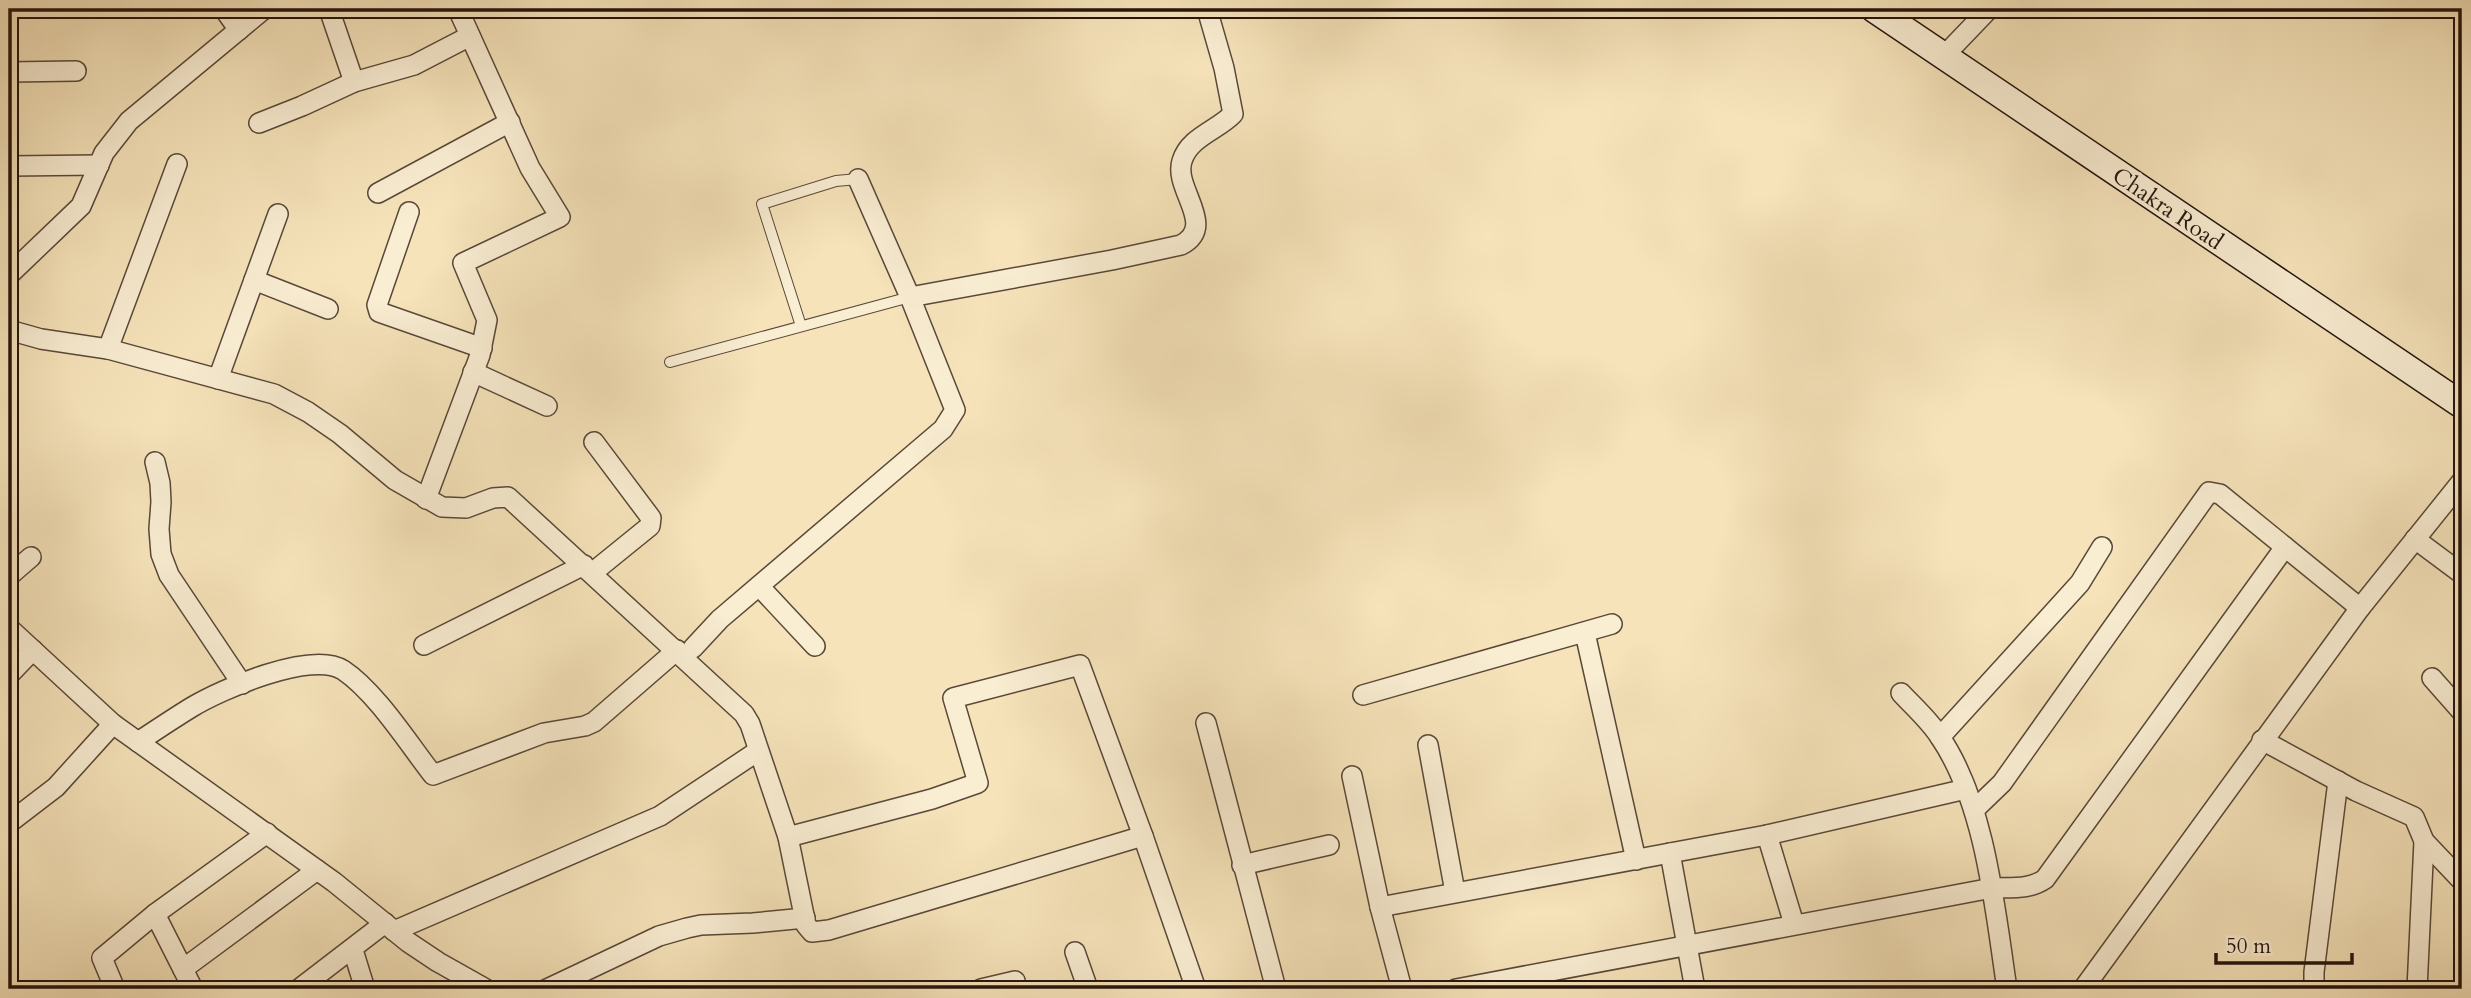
<svg xmlns="http://www.w3.org/2000/svg" width="2471" height="998" viewBox="0 0 2471 998" font-family="Cardo,serif">
<rect width="100%" height="100%" fill="#f6e3ba"/>
<filter id="stains"><feTurbulence type="fractalNoise" baseFrequency=".00286" numOctaves="4"/><feColorMatrix values="0 0 0 0 .2 0 0 0 0 .09 0 0 0 0 .02 0 0 0 .5 -.17"/></filter>
<radialGradient id="worn" r=".72"><stop offset=".6" stop-color="#630" stop-opacity="0"/><stop offset="1" stop-color="#630" stop-opacity=".3"/></radialGradient>
<g fill="none" stroke-linecap="round" stroke-linejoin="round">
<g stroke="#594838" stroke-width="12">
<g id="lane">
<polyline points="801,326 762,204 836,181 858,179"/>
<polyline points="670,362 910,297"/>
</g>
</g>
<g stroke="#594838" stroke-width="22">
<g id="street">
<polyline points="224,9 239,30"/>
<polyline points="329,9 354,82"/>
<polyline points="1943,57 1989,9"/>
<polyline points="9,72 76,71"/>
<polyline points="259,123 302,106 354,82 414,65 470,36"/>
<polyline points="9,166 99,165"/>
<polyline points="378,193 510,122"/>
<polyline points="409,212 377,305 379,312 482,348"/>
<polyline points="9,275 81,206 104,153 129,121 264,9"/>
<polyline points="254,280 328,309"/>
<path d="M910,297L1112,260L1181,245C1218,226 1173,189 1182,161C1189,137 1218,130 1233,114L1224,68L1207,9"/>
<polyline points="9,330 41,339 108,349 274,394 308,412 340,434 395,480 442,507 466,508 493,498 508,497 744,714 750,724 788,837 806,925 812,932 829,930 1143,836"/>
<polyline points="108,349 177,164"/>
<polyline points="473,372 547,406"/>
<polyline points="218,379 278,214"/>
<polyline points="155,462 160,483 161,502 159,529 161,554 169,575 242,684"/>
<polyline points="426,499 480,355 487,320 463,263 560,217 530,168 458,9"/>
<polyline points="2415,539 2462,574"/>
<polyline points="592,573 650,526 651,518 594,442"/>
<polyline points="9,576 31,557"/>
<polyline points="759,586 815,646"/>
<polyline points="9,628 113,724 334,882 408,942 438,962 486,989"/>
<polyline points="1585,633 1636,860"/>
<polyline points="424,645 584,565"/>
<polyline points="693,648 720,619 943,429 955,410 910,297 858,179"/>
<polyline points="9,675 33,650"/>
<polyline points="2432,678 2462,712"/>
<path d="M1901,693C1914,707 1930,721 1940,737C1986,805 1995,910 2007,989"/>
<polyline points="1363,695 1612,624"/>
<polyline points="1206,723 1276,989"/>
<polyline points="1940,737 2080,583 2102,547"/>
<polyline points="2262,740 2356,791 2414,817 2424,841 2462,881"/>
<path d="M138,742C156,730 174,718 192,707C222,689 312,650 343,670C376,692 408,743 433,775L544,733L585,726L594,722L677,650"/>
<polyline points="1428,745 1455,892"/>
<polyline points="1352,776 1380,907 1402,989"/>
<polyline points="1974,810 2002,783 2209,492 2220,494 2360,608"/>
<polyline points="9,823 56,787 113,724"/>
<polyline points="1767,835 1794,924"/>
<polyline points="788,837 932,799 978,783 953,698 1080,665 1143,836 1196,989"/>
<polyline points="1670,853 1695,989"/>
<polyline points="1242,865 1329,845"/>
<polyline points="1380,907 1767,835 1966,789"/>
<polyline points="155,914 193,989"/>
<polyline points="394,931 660,816 758,751"/>
<polyline points="353,950 365,989"/>
<polyline points="1075,952 1088,989"/>
<polyline points="183,969 317,870"/>
<polyline points="115,989 102,958 155,914 267,833"/>
<polyline points="299,989 385,923"/>
<polyline points="547,989 659,936 687,928 701,925 753,923 805,918"/>
<polyline points="981,989 1015,981"/>
<path d="M1456,989L1992,888C2011,887 2029,890 2045,879L2285,547"/>
<polyline points="2083,989 2360,608 2462,481"/>
<polyline points="2314,989 2314,972 2338,781"/>
<polyline points="2417,989 2424,841"/>
</g>
</g>
<g stroke="#25140d" stroke-width="29">
<polyline id="secondary" points="1874,9 2462,405"/>
</g>
<use href="#lane" stroke="#f9edd2" stroke-width="10"/>
<use href="#street" stroke="#f9edd2" stroke-width="19"/>
<use href="#secondary" stroke="#f9edd2" stroke-width="26"/>
</g>
<g text-anchor="middle" stroke-width="7" stroke-linejoin="round" paint-order="stroke">
<g font-size="23" fill="#25140d" stroke="#f9edd2">
<text transform="translate(2168 208) rotate(34)" y="8">Chakra Road</text>
</g>
</g>
<rect width="2471" height="998" fill="none" stroke="#f6e3ba" stroke-width="35"/>
<rect x="10" y="10" width="2450" height="977" fill="none" stroke="#25140d" stroke-width="3.5"/>
<rect x="18" y="18" width="2436" height="963" fill="none" stroke="#25140d" stroke-width="2"/>
<path d="M2216 953v10h136v-10" fill="none" stroke="#25140d" stroke-width="3.5"/>
<text x="2226" y="953" font-size="21" fill="#25140d" stroke="#f9edd2" stroke-width="5" paint-order="stroke">50 m</text>
<rect width="100%" height="100%" filter="url(#stains)"/>
<rect width="100%" height="100%" fill="url(#worn)"/>
</svg>
